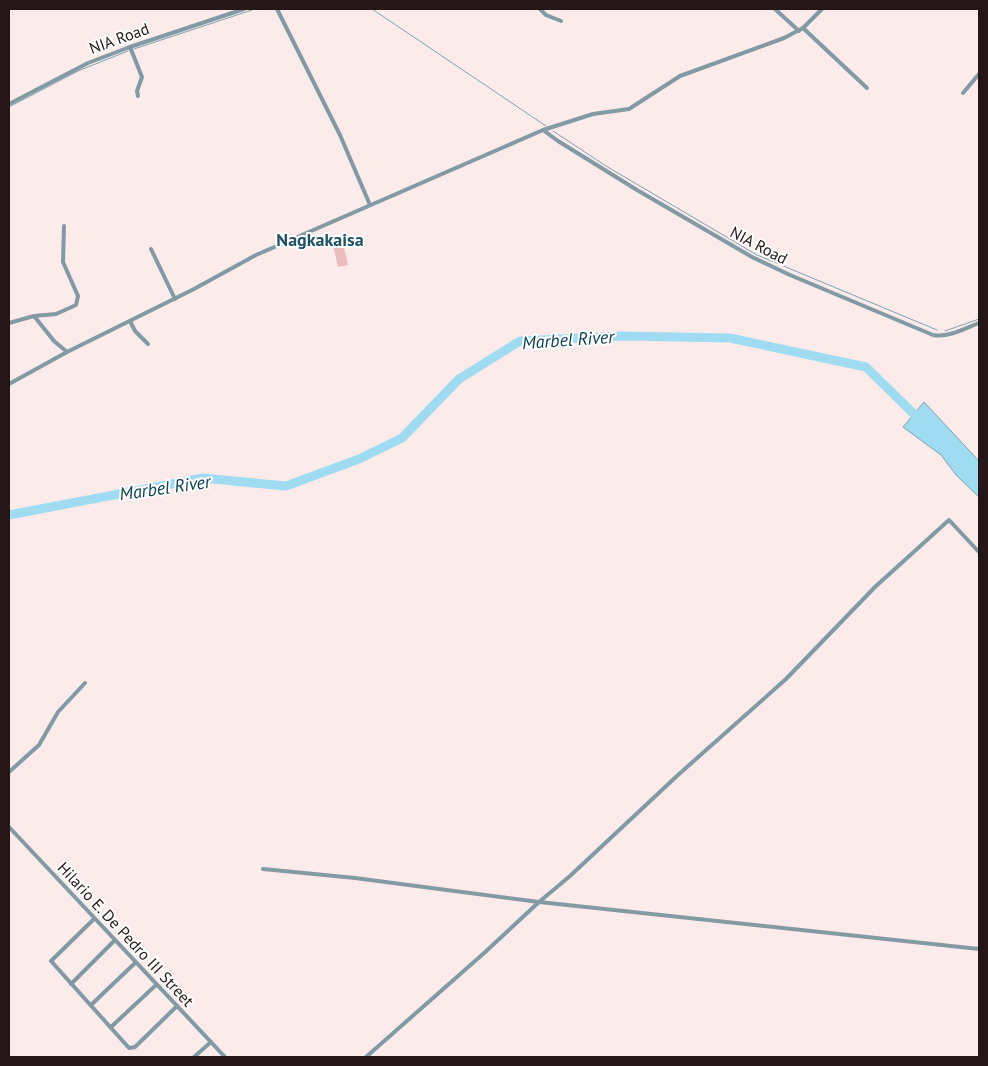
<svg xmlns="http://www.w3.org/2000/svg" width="988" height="1066" viewBox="0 0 988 1066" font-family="'PT Sans',sans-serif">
<rect width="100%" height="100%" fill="#fcebeb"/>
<polygon fill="#e9bdbd" points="343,243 348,265 338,267 333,245"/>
<polygon fill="#a0dcf1" stroke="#7ba1b0" points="924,402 979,461 979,497 957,476 941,455 903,427"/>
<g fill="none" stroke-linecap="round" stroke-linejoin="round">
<g stroke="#7ba1b0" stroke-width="1">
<polyline points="372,9 546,126"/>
<polyline points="134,49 255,9"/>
<polyline points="9,107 78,71 128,51"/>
<polyline points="553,131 606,166 757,255 937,330"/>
<polyline points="945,331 979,319"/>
</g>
<polyline stroke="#a0dcf1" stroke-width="9" points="9,515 203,478 286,486 359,459 402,438 459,379 520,341 621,336 730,338 866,367 921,421"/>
<g stroke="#829aa3" stroke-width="4">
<polyline points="277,9 340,135 370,205"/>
<polyline points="540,9 546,15 561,21"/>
<polyline points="775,9 799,31"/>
<polyline points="803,28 867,88"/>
<polyline points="130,47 142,77 137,91 138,96"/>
<polyline points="963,93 979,74"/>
<polyline points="9,104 88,63 130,47 244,9"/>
<path d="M543,130L558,141L637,190L752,257L790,275L933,335C948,338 966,328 979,323"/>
<polyline points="151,249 175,299"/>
<polyline points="34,316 54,341 67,352"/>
<polyline points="130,321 135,331 148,344"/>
<polyline points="9,323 34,316 56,314 76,305 78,296 63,262 64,226"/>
<polyline points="9,384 67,352 194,289 256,255 543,130 593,114 629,109 680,76 784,38 803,28 822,9"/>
<polyline points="9,772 39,745 58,712 85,683"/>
<polyline points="9,827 225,1057"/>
<polyline points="263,869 355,878 539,902 979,949"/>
<polyline points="94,919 51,961 129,1048 135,1047 177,1006"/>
<polyline points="71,984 114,941"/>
<polyline points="91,1005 135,963"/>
<polyline points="111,1027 156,985"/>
<polyline points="194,1057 211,1042"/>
<polyline points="366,1057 483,954 539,902 570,876 678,775 786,679 875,587 949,520 979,552"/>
</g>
</g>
<g text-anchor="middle" stroke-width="4" stroke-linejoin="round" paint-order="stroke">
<g font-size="16" fill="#251717" stroke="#fff">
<text transform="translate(119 38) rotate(-20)" y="6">NIA Road</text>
<text transform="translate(759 245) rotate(28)" y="6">NIA Road</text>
<text transform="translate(126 934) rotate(47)" y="6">Hilario E. De Pedro III Street</text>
</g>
<g font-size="18" font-weight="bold" fill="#1f5262" stroke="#fff">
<text x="320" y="246">Nagkakaisa</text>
</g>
<g font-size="18" font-style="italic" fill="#0c4150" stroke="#fff">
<text transform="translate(568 340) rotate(-4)" y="6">Marbel River</text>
<text transform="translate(165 488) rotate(-8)" y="6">Marbel River</text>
</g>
</g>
<rect width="988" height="1066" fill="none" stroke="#251717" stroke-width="20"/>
</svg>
